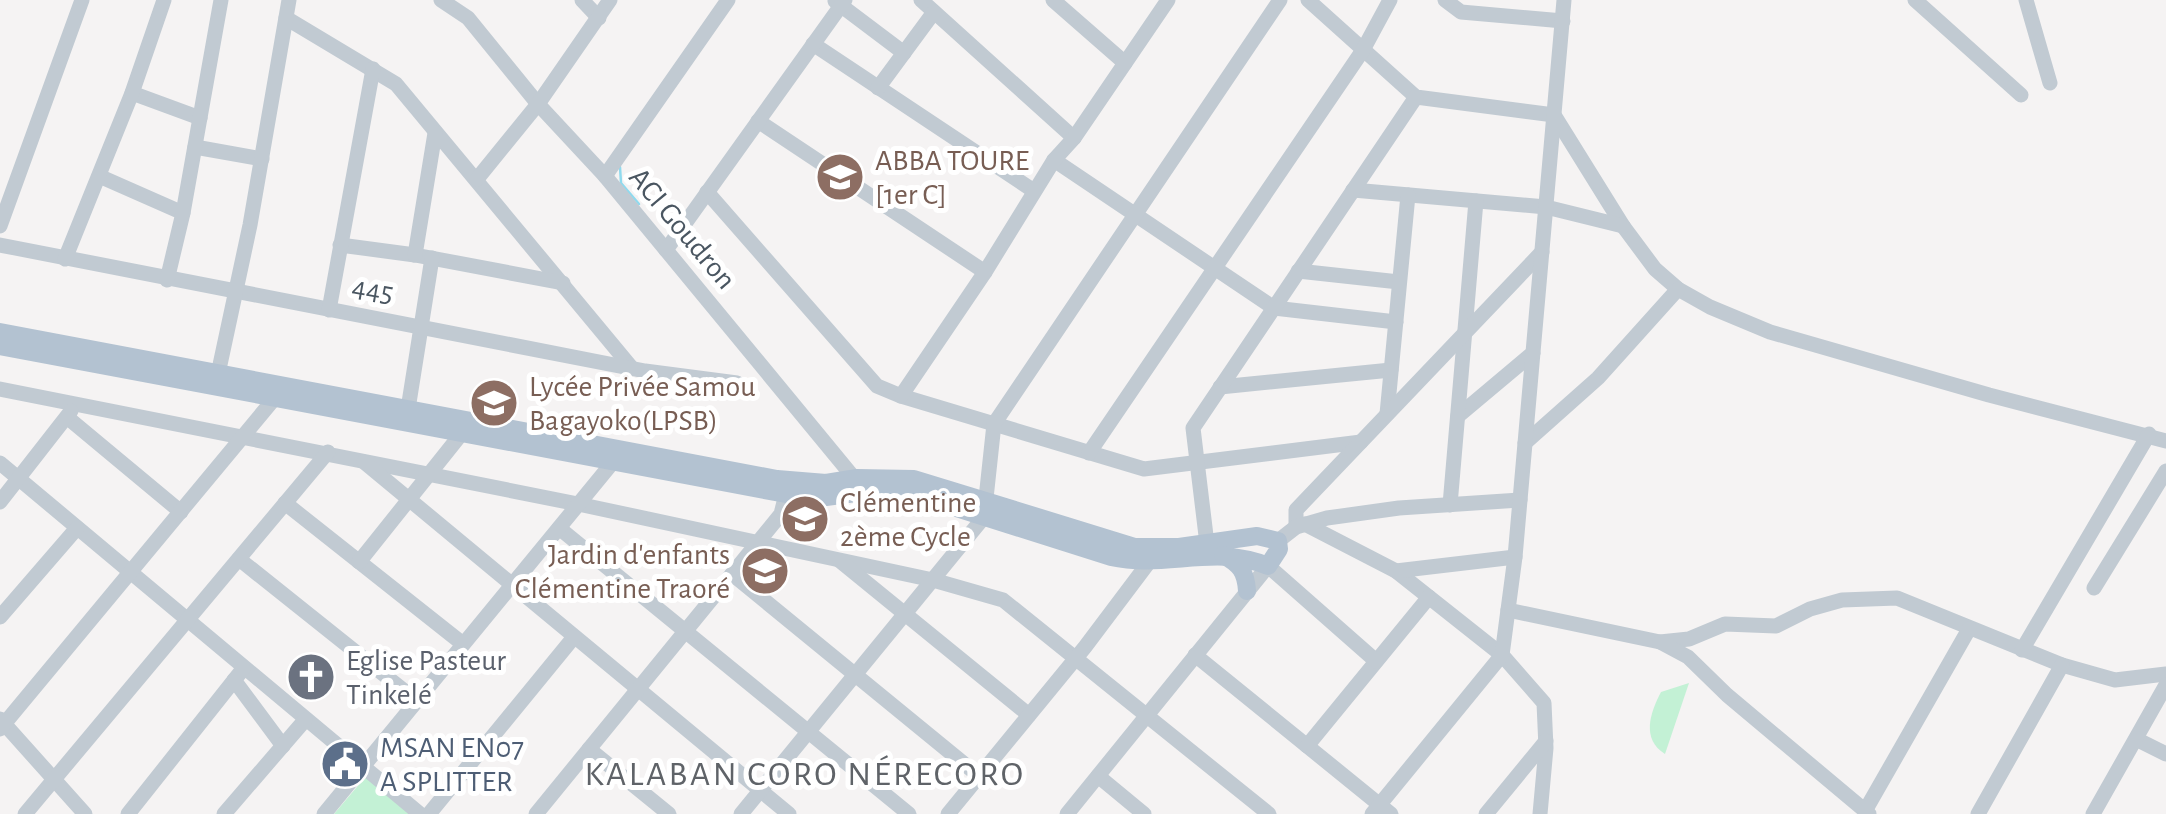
<svg xmlns="http://www.w3.org/2000/svg" width="2166" height="814" viewBox="0 0 2166 814" font-family="'Alegreya Sans',sans-serif">
<rect width="100%" height="100%" fill="#f5f3f3"/>
<g fill="#c3f1d5">
<path d="M1689,683L1665,754C1641,739 1650,713 1661,692Z"/>
<polygon points="367,775 416,814 334,814"/>
</g>
<g fill="none" stroke-linecap="round" stroke-linejoin="round">
<polyline stroke="#90daee" stroke-width="2.5" points="620,167 621,183 639,204"/>
<g stroke="#c1cad2" stroke-width="15">
<polyline points="441,0 468,18 538,104 605,176 859,484"/>
<polyline points="582,0 599,18"/>
<polyline points="921,0 1074,138"/>
<polyline points="1053,0 1125,63"/>
<polyline points="1308,0 1416,97 1554,115 1623,226 1655,269 1678,289 1710,307 1770,332 1989,395 2166,441"/>
<polyline points="1445,0 1461,12 1563,21"/>
<polyline points="1915,0 2021,95"/>
<polyline points="2026,0 2050,83"/>
<polyline points="835,1 904,53"/>
<polyline points="286,18 396,84 631,367"/>
<polyline points="813,44 1034,191"/>
<polyline points="878,88 934,12"/>
<polyline points="132,93 200,118"/>
<polyline points="758,121 985,272"/>
<polyline points="195,147 262,159"/>
<polyline points="1054,160 1274,308 1396,322"/>
<polyline points="99,176 183,213"/>
<polyline points="605,176 728,0"/>
<polyline points="477,179 538,104 610,0"/>
<polyline points="1353,190 1546,207 1623,226"/>
<polyline points="707,192 877,386 901,396 1144,469 1361,442"/>
<polyline points="0,226 82,0"/>
<polyline points="0,245 645,371 737,383"/>
<polyline points="340,245 415,255 563,283"/>
<polyline points="666,250 845,0"/>
<polyline points="415,255 435,133"/>
<polyline points="65,259 132,93 164,0"/>
<polyline points="1298,271 1399,282"/>
<polyline points="167,280 183,213 221,0"/>
<polyline points="329,310 373,69"/>
<polyline points="218,374 250,225 289,0"/>
<polyline points="1220,387 1391,370"/>
<polyline points="0,389 578,504 933,580 1003,600 1269,814"/>
<polyline points="901,396 985,272 1054,160 1074,138 1168,0"/>
<polyline points="408,409 432,258"/>
<polyline points="1387,414 1408,195"/>
<polyline points="1458,416 1533,353"/>
<polyline points="68,418 181,512"/>
<polyline points="1525,443 1598,378 1678,289"/>
<polyline points="1089,453 1363,50 1390,0"/>
<polyline points="364,462 789,814"/>
<polyline points="0,463 420,814"/>
<polyline points="0,502 71,411"/>
<polyline points="285,503 463,644"/>
<polyline points="1450,505 1476,201"/>
<polyline points="1305,524 1396,571 1502,655 1544,703 1546,748 1540,814"/>
<polyline points="1296,527 1296,510 1542,252"/>
<polyline points="559,528 909,814"/>
<polyline points="1278,541 1296,527 1327,518 1399,508 1520,500"/>
<polyline points="1207,544 1193,428 1416,97"/>
<polyline points="239,559 417,701"/>
<polyline points="840,561 1029,715"/>
<polyline points="359,562 462,433"/>
<polyline points="1396,571 1515,557"/>
<polyline points="732,574 979,776"/>
<polyline points="2094,588 2166,471"/>
<polyline points="1508,610 1660,642 1689,639 1725,624 1776,626 1810,609 1842,600 1897,598 2062,665 2115,680 2166,674"/>
<polyline points="0,617 77,528"/>
<polyline points="1660,642 1688,657 1727,695 1869,814"/>
<polyline points="2022,650 2149,434"/>
<polyline points="1195,655 1391,814"/>
<polyline points="234,680 283,746"/>
<polyline points="0,719 85,814"/>
<polyline points="0,729 274,399"/>
<polyline points="2136,739 2166,754"/>
<polyline points="1307,746 1429,597"/>
<polyline points="589,749 669,814"/>
<polyline points="1098,776 1144,814"/>
<polyline points="1865,811 1969,629"/>
<polyline points="25,814 328,452"/>
<polyline points="128,814 243,669"/>
<polyline points="224,814 305,720"/>
<polyline points="324,814 613,462"/>
<polyline points="429,814 574,637"/>
<polyline points="536,814 781,514 786,494"/>
<polyline points="741,814 984,517 994,424 1280,0"/>
<polyline points="948,814 1085,647 1149,562"/>
<polyline points="1067,814 1268,566 1376,661"/>
<polyline points="1372,814 1502,655 1515,557 1564,0"/>
<polyline points="1486,814 1546,741"/>
<polyline points="1978,814 2062,665"/>
<polyline points="2093,814 2166,685"/>
</g>
<g stroke="#b3c2d1" stroke-width="18">
<path d="M0,332L777,479L826,483L857,478L914,479L1135,547H1179L1257,536L1278,541L1279,549L1268,566C1216,544 1165,569 1111,557L906,492H863L826,497L786,494L0,346"/>
<path d="M1223,555C1240,564 1246,572 1247,591"/>
</g>
</g>
<defs>
<g id="school-disc" transform="scale(2.5)"><circle r="9.5" fill="#8d6e63" stroke="#fff"/><path d="M0-5L7-2L0 1L-7-2ZM-4 1L0 2.5L4 1V4Q0 6-4 4Z" fill="#fff"/></g>
<g id="church-disc" transform="scale(2.5)"><circle r="9.5" fill="#6b7280" stroke="#fff"/><path d="M-1.2-6h2.4v3.5h3.3v2.4h-3.3V6h-2.4V-.1h-3.3v-2.4h3.3Z" fill="#fff"/></g>
<g id="civic-disc" transform="scale(2.5)"><circle r="9.5" fill="#5c6f8a" stroke="#fff"/><path d="M-.6-6.5H3V-4.5H.6V-3L4-1V1h2V6H-6V1h2V-1L-.6-3ZM-1.2 2.5V6h2.4V2.5Z" fill="#fff"/></g>
</defs>
<g fill-rule="evenodd">
<use href="#school-disc" x="840" y="177"/>
<use href="#school-disc" x="494" y="403"/>
<use href="#school-disc" x="805" y="519"/>
<use href="#school-disc" x="765" y="571"/>
<use href="#church-disc" x="311" y="677"/>
<use href="#civic-disc" x="345" y="764"/>
</g>
<g text-anchor="middle" stroke-width="10" stroke-linejoin="round" paint-order="stroke">
<g font-size="30" fill="#785e54" stroke="#fff" text-anchor="start">
<text x="875" y="170">ABBA TOURE<tspan x="875" dy="34">[1er C]</tspan></text>
<text x="529" y="396">Lycée Privée Samou<tspan x="529" dy="34">Bagayoko(LPSB)</tspan></text>
<text x="840" y="512">Clémentine<tspan x="840" dy="34">2ème Cycle</tspan></text>
<text x="730" y="564" text-anchor="end">Jardin d'enfants<tspan x="730" dy="34">Clémentine Traoré</tspan></text>
</g>
<g font-size="30" fill="#4a5661" stroke="#fff">
<text transform="translate(683 228) rotate(50)" y="10">ACI Goudron</text>
<text transform="translate(373 289) rotate(10)" y="10">445</text>
</g>
<g font-size="30" fill="#5b616d" stroke="#fff" text-anchor="start">
<text x="346" y="670">Eglise Pasteur<tspan x="346" dy="34">Tinkelé</tspan></text>
</g>
<g font-size="30" fill="#4e5e75" stroke="#fff" text-anchor="start">
<text x="380" y="757">MSAN EN07<tspan x="380" dy="34">A SPLITTER</tspan></text>
</g>
<g font-size="35" letter-spacing="2.5" fill="#5f6368" stroke="#fff">
<text x="805" y="785">KALABAN CORO NÉRECORO</text>
</g>
</g>
</svg>
